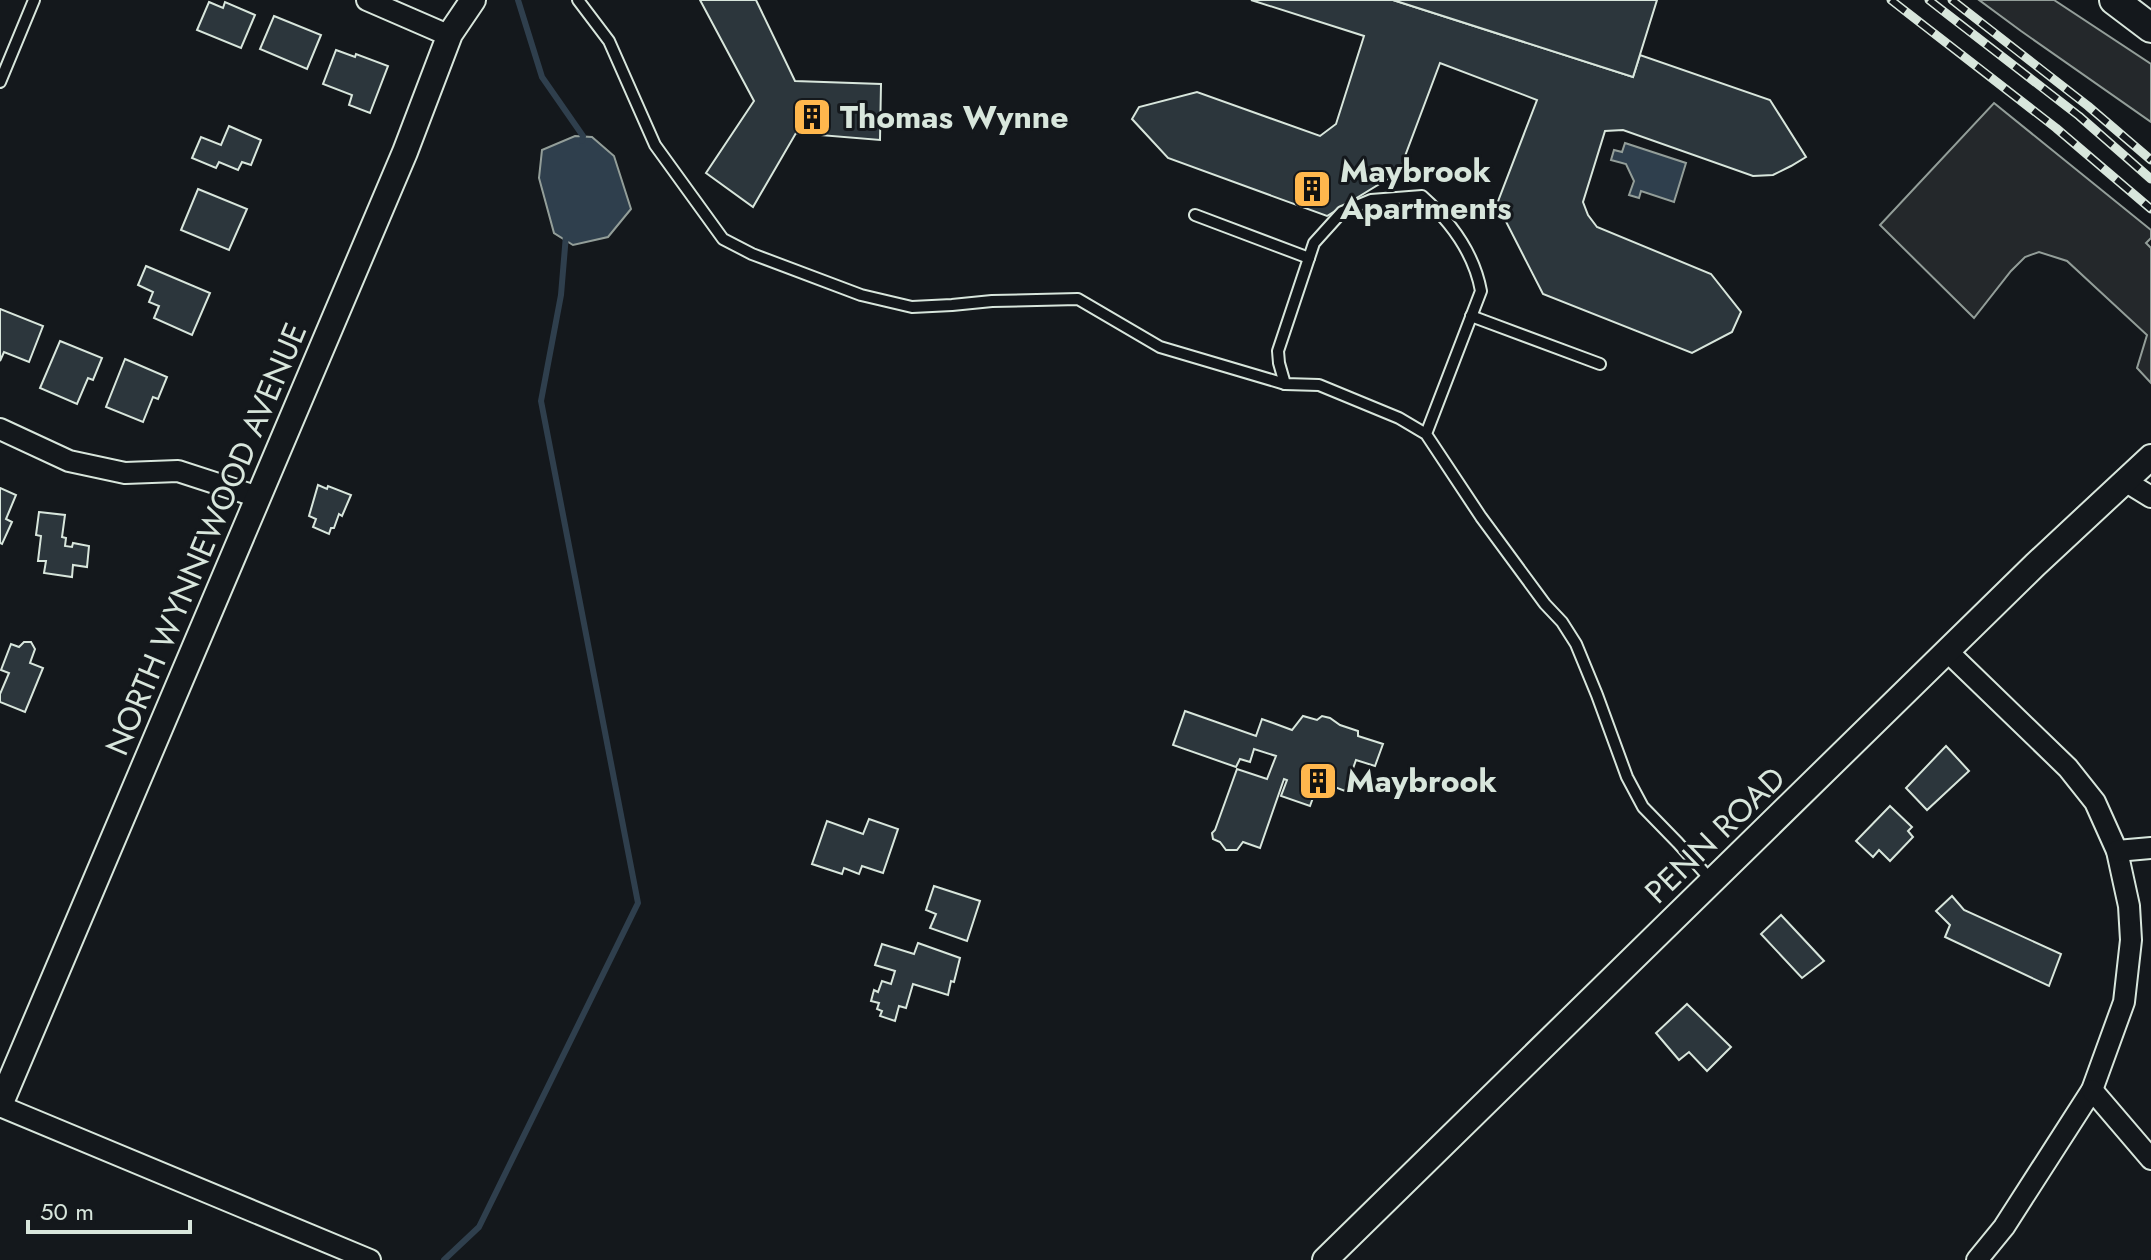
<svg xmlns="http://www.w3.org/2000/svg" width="2151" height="1260" viewBox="0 0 2151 1260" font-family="Jost,sans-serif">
<rect width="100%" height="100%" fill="#14181c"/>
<g fill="#24282b" stroke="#939e99" stroke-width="2">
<polygon points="1979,0 2054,0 2151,64 2151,122 2021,31"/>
<polygon points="1994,103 2151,230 2151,238 2146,243 2151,248 2151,383 2137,368 2147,335 2067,261 2039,252 2025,257 2011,271 1974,318 1880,225"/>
</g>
<g fill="#2f3f4d" stroke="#939e99" stroke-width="2">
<polygon points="575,136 592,137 614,156 631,209 608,237 573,245 554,233 539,178 542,150"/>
<polygon points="1625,143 1686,163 1674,202 1641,191 1639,198 1629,195 1634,181 1626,164 1611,160 1614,150 1622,152"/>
</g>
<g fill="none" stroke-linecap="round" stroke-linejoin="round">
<g stroke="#2f3f4d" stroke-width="6">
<polyline points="518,0 542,77 583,136 582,141"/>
<polyline points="444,1260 479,1227 638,903 541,401 561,295 566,235"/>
</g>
</g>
<g fill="#2c363c" stroke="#d8e6dc" stroke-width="2">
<polygon points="700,0 756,0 795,81 881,84 880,140 796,133 753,207 706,173 754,101"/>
<polygon points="1251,0 1393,0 1633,77 1640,55 1770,100 1806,157 1791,166 1773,175 1753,176 1623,130 1605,131 1583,202 1588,215 1597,227 1711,274 1741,312 1732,332 1692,353 1543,294 1497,204 1537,100 1440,63 1399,172 1327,216 1168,158 1132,119 1139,107 1197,92 1320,136 1336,124 1364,36"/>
<polygon points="1393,0 1657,0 1633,77"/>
<polygon points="209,2 223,8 225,2 255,15 241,48 197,30"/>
<polygon points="274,16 321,35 307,69 260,49"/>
<polygon points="336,50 355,57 356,54 388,66 370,113 349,105 352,95 323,84"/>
<polygon points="229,126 261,140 251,165 242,162 238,170 219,162 216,168 192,158 201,137 221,145"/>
<polygon points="198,189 247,209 229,250 181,230"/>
<polygon points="146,266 210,293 192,335 154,318 159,306 149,302 153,292 138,285"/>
<polygon points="0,309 43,326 29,362 4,352 0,361"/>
<polygon points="60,341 102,358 93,380 88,378 77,404 40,388"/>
<polygon points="125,359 167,377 158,399 153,397 143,422 106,407"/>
<polygon points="318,485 327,489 328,486 351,495 342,516 339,514 334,528 331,528 329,534 313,527 316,519 309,516"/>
<polygon points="0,488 16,495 6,519 12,522 2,544 0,543"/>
<polygon points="39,512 65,515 62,537 66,538 65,546 72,547 73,543 89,546 87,567 73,565 72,577 44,573 46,561 38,561 41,536 36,535"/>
<polygon points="24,642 31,642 35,649 30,663 43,668 25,712 0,702 0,694 9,673 1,670 11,644 19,647"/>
<polygon points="1185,711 1256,736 1262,719 1292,730 1303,716 1317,720 1322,716 1330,718 1340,725 1358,731 1358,736 1383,744 1375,766 1356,760 1345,791 1319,781 1310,806 1281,796 1287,780 1284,779 1260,848 1243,842 1237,850 1226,850 1220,842 1213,839 1212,833 1215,830 1237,769 1267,779 1276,756 1254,749 1250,762 1240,759 1236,767 1173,745"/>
<polygon points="1946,746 1969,771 1927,810 1906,788"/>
<polygon points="1890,806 1912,827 1908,831 1913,837 1890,861 1879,850 1873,857 1856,841"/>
<polygon points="869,819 898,829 883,873 862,866 859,874 844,868 842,874 812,864 827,821 863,834"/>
<polygon points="934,886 980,901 967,941 930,928 936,914 926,910"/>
<polygon points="1952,896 1964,910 2061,954 2049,986 1945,937 1950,925 1936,911"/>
<polygon points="1781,915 1824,961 1802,978 1761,934"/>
<polygon points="918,943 960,958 954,982 951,981 948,995 913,984 906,1008 899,1006 895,1021 880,1016 882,1011 877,1009 879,1003 871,1001 874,990 878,992 882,981 891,984 895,971 875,965 882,944 914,954"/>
<polygon points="1687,1004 1731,1047 1707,1071 1689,1052 1679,1060 1656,1033"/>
</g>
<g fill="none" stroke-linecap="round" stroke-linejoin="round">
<g stroke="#d8e6dc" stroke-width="14">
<g id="service">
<polyline points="578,0 609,41 655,145 723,239 752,254 861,295 912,307 952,305 992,301 1078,299 1160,347 1285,384"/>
<polyline points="0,82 34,0"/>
<polyline points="1195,215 1309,258"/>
<polyline points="1471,316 1600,364"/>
<path d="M1426,434L1481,291C1474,253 1450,221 1422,196L1371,200L1342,212L1314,243L1278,351L1279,363L1285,384L1319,385L1399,418L1426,434L1481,517L1545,604L1562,622L1576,644L1597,695L1627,777L1643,807L1678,843L1711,880"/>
</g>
</g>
<g stroke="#d8e6dc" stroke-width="24">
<g id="minor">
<polyline points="367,0 450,36"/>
<polyline points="0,429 69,461 125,473 178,471 258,497"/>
<polyline points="2125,481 2151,497"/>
<polyline points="1948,652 2068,768 2095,802 2117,851 2129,906 2131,940 2124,1002 2092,1090 2004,1227 1977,1260"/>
<polyline points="2117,851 2151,848"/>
<polyline points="2092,1090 2151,1159"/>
<polyline points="0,1106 370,1260"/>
</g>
</g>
<g stroke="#d8e6dc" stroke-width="28">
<g id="tertiary">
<polyline points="0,1105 405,152 450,34 473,0"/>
<polyline points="1325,1260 2035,565 2151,457"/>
</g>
</g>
<g stroke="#d8e6dc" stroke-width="32">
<polyline id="secondary" points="2114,0 2151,28"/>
</g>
<use href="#service" stroke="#14181c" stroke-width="10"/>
<use href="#minor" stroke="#14181c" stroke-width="20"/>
<use href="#tertiary" stroke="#14181c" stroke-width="24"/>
<use href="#secondary" stroke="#14181c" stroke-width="28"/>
<g stroke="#d8e6dc" stroke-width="9">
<g id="rail">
<polyline points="1891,0 2056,128 2151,209"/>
<polyline points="1929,0 2079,116 2151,179"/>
<polyline points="1952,0 2088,106 2151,160"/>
</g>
</g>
<use href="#rail" stroke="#14181c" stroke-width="6" stroke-dasharray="18" stroke-linecap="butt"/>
</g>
<defs>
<g id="building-square" transform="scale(2)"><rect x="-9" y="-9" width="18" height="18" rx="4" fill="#ffb74d" stroke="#14181c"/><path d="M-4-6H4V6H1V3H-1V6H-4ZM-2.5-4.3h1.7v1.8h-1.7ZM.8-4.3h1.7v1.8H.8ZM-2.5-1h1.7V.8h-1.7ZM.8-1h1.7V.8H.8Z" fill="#111"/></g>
</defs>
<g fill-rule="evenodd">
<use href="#building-square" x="812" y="117"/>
<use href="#building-square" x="1312" y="189"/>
<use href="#building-square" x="1318" y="781"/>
</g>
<g text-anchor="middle" stroke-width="6" stroke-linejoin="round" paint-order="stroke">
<g font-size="32" font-weight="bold" fill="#d8e6dc" stroke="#14181c" text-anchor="start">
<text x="840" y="128">Thomas Wynne</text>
<text x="1340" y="182">Maybrook<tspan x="1340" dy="37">Apartments</tspan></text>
<text x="1346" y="792">Maybrook</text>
</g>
<g font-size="32" fill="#d8e6dc" stroke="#14181c">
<text transform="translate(206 539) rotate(-67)" y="11">NORTH WYNNEWOOD AVENUE</text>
<text transform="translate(1715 835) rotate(-44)" y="11">PENN ROAD</text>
</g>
</g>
<path d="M28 1220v12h162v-12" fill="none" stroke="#d8e6dc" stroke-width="4"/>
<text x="40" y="1220" font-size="24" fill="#d8e6dc" stroke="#14181c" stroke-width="6" paint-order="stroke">50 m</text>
</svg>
